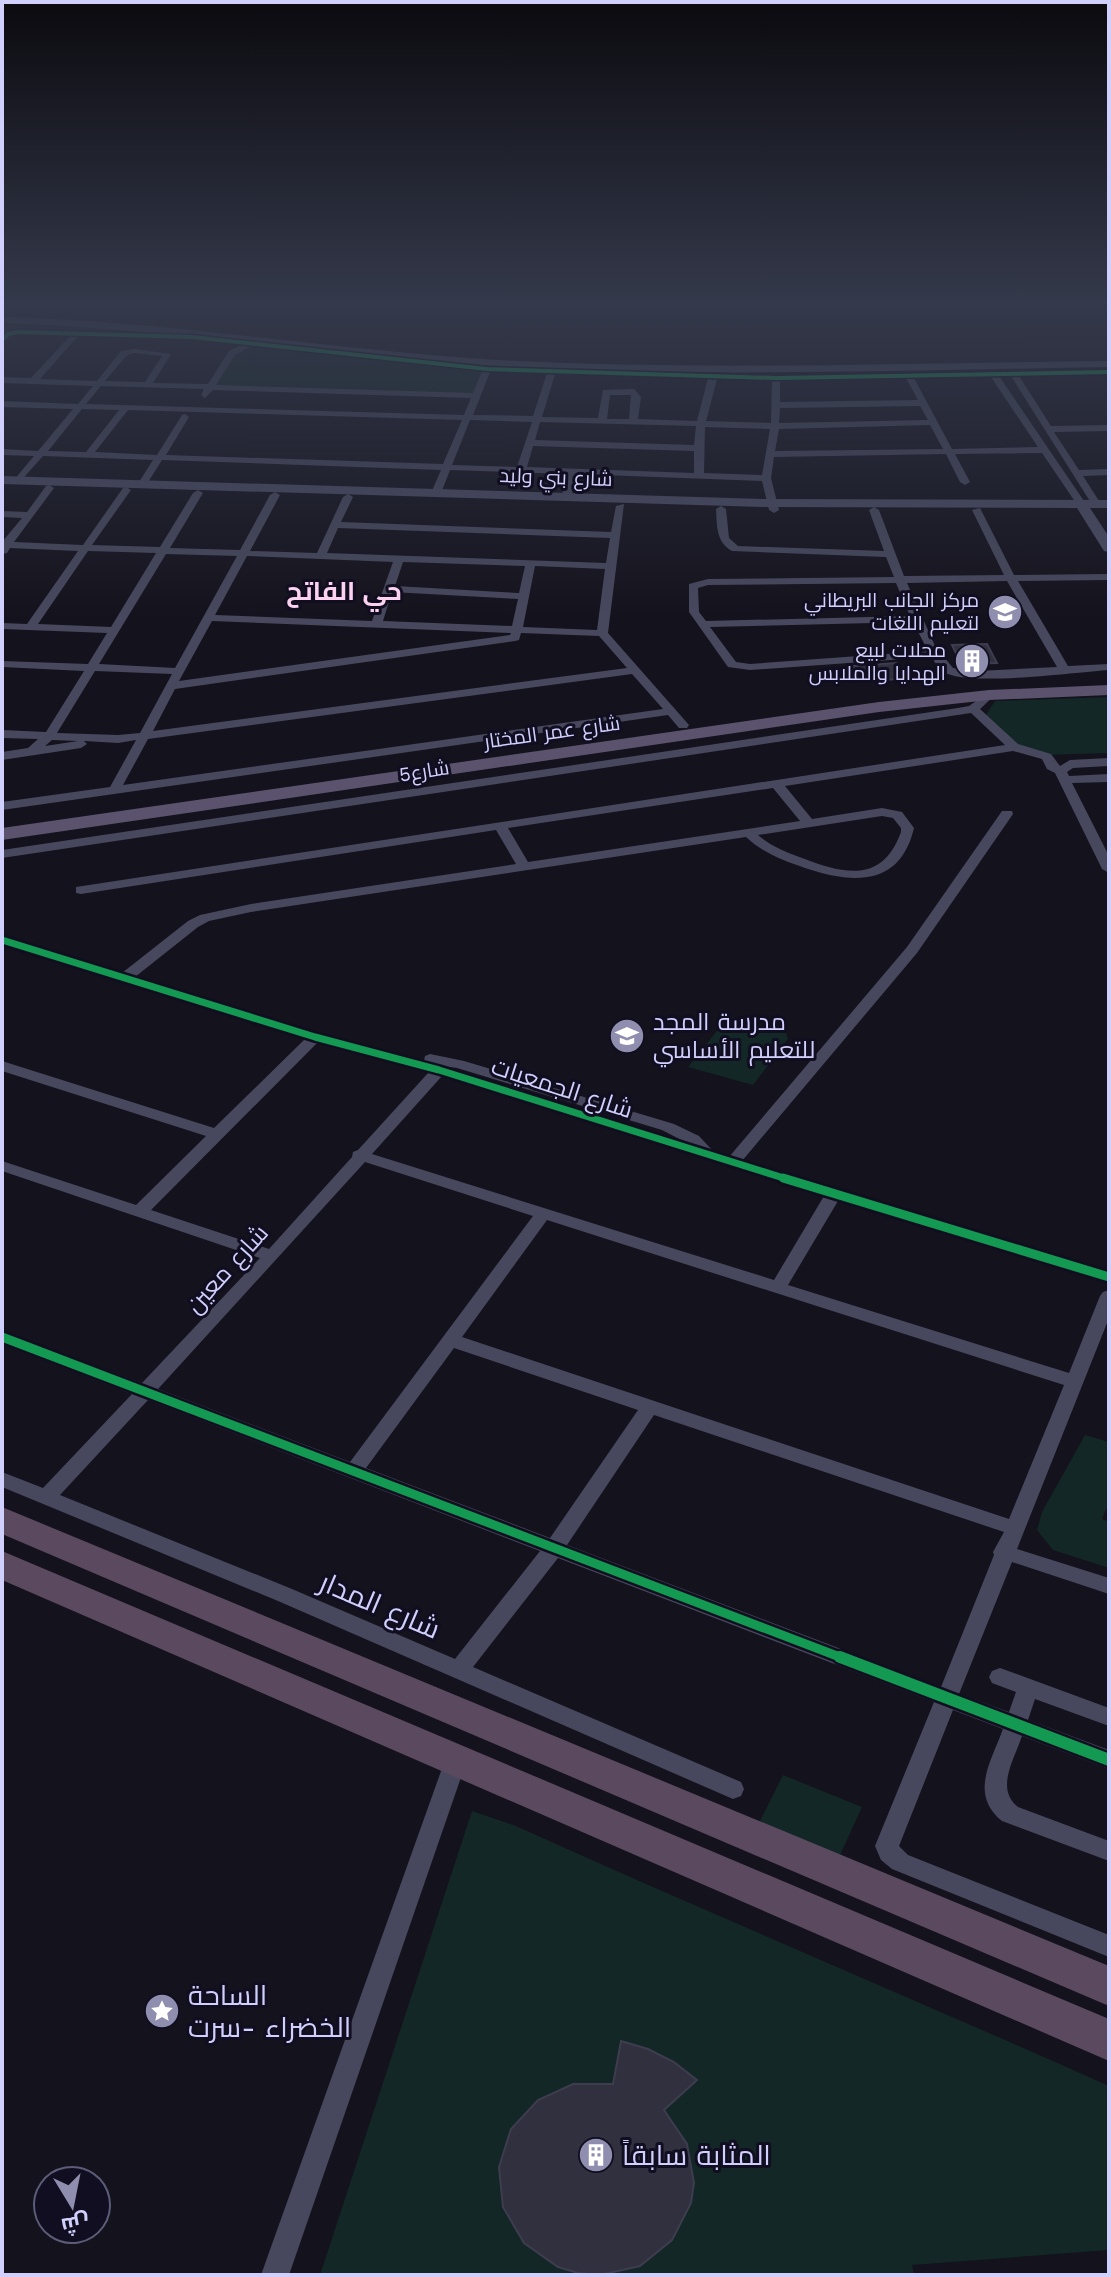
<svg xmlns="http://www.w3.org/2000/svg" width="1111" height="2277" viewBox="0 0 1111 2277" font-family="'Work Sans',Cairo,sans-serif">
<rect width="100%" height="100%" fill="#14121c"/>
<g fill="#122726">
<polygon points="2,325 105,326 174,334 2,333"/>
<polygon points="254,345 487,369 475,397 210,389 240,347"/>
<polygon points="1109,697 1109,753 1042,755 1021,749 985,716 995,701"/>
<polygon points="729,1016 786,1032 788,1039 753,1085 688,1067"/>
<polygon points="1085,1435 1109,1442 1109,1503 1102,1519 1109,1522 1109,1568 1053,1550 1037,1530 1042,1512"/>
<polygon points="783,1775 862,1807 837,1862 756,1829"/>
<path d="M472,1811L516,1826C713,1915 912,1998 1109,2086V2250L912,2265L914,2275H320Z"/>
</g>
<g fill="#31303e" stroke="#3e3c4f" stroke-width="2">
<polygon points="987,644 997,663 961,664 952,645"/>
<polygon points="896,663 908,678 864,682 852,666"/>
<polygon points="621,2041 648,2049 674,2062 697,2080 664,2110 687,2144 694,2183 691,2203 672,2240 640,2266 600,2275 578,2273 558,2267 524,2243 503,2207 499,2167 511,2129 538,2100 573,2084 613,2084"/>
</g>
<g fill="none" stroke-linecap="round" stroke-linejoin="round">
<g fill="#47485d" fill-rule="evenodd">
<path d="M18,330L192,335L487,367L776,375L1109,370V374L1019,376L1051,426L1109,425V431L1054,432L1079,470L1109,469V475L1083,476L1101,504L1093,506L1011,376H999L1086,504L1084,506H1078L1042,453L955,454L970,482L965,485L960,482L946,454L774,457L771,478L779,510L774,513L769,510L762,481L577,474L571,498L566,501L561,498L568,474L450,470L441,493L436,496L431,493L441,470L162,460L145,487L142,488L137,485L153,460L43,456L18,484L13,481L34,456L2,455V449L38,451L73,409L2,407V401L78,404L93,386L2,383V377L31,378L70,336L18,334L2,342V335ZM78,336L192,339L241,345L229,351L208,384L153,383L171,354L134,349L121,351L97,381L40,379ZM251,346L482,371L473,393L216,385L235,355ZM134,353L162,356L145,382L105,381L127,355ZM490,372L547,373L533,416L473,415ZM555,374L708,378L697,421L638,419L641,397L634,389L603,390L598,418L542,417ZM991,377L1038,447L952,449L914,378ZM906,378L918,400L780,402V380ZM717,379L772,380L771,423L706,421ZM101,386L204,389L201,395L205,398L213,390L471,398L464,415L86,404ZM610,395H631L629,419H607ZM920,406L928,420L779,423L780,408ZM82,409L119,410L86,452L48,451ZM128,410L462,420L443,464L166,455L189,417L185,414L182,415L157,455L95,452ZM470,420L532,422L517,467L452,465ZM540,422L696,426L694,445L535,440ZM930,425L943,449L775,451L779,429ZM705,427L770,429L762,475L704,473ZM533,446L694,451V473L527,467Z"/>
<path d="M49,485L54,488L14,542L83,545L123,488L126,487L131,490L92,545L160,547L193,493L198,490L203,493L170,548L240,550L270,495L275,492L280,495L250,551L317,553L343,497L348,494L353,497L341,522L611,532L616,506L624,504L608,633L689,725L687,728H679L668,715L2,810V802L110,787L136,740L118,743L84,741L87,744L81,748L2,760V752L28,748L38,739L2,738V730L46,732L84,671L2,667V661L88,664L107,633L2,629V623L27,624L78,551L10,548L7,553L2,554V542L22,518L2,517V511L27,512L46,486ZM338,528L610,538L606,563L327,553ZM88,551L156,553L111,627L38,624ZM166,554L237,556L175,668L99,664ZM247,556L393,562L372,621L215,615ZM403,562L525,566L519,593L395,586ZM535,566L605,569L597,630L523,627ZM392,592L518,599L512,626L383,621ZM212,621L511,633L510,635L179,681ZM521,633L599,636L627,668L153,731L175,689L515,641L519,640ZM95,671L172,674L140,733L118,735L57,733ZM632,674L663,709L123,785L148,739ZM52,740L78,741L45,746Z"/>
<path d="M721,506L726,509L729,538L738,546L884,551L869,510L874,507L879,510L904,576L1004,575L972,510L980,508L1014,575L1109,574V580L1018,581L1068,666L1109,664V670C1078,672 966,687 944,672C939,669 935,663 932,657L750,670L728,667L689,612V584L708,579L894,577L886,557L732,551C716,542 717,526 716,509ZM1007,581L1057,667L978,671L953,668L935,646L907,583ZM896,583L910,616L706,621L699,612L698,588L708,585ZM913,622L928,651L750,664L736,662L710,627Z"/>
<path d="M989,692L995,695L980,709L1018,744L1051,754L1060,766L1070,760L1109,758V766L1073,768L1067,772L1069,776L1109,774V782L1072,783L1109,856V873L1102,869L1055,773L1047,769L1042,759L1013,751L785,786L812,819L882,808L902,812L914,828C900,887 853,884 805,868C782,860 763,853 746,837L251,912L209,921L198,927L135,977L320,1034L424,1061L425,1056L430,1054L464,1061L674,1124L699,1136L714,1152L729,1157L907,947L1002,811H1012L1013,814L917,953L742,1161L1109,1271V1283L838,1201L788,1285L1069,1373L1100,1296L1103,1292L1109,1290V1318L1017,1549L1109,1578V1594L1012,1562L959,1694L1009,1712L1016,1692L992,1683L989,1677L992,1671L1000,1668L1109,1708V1726L1035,1699L1028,1720L1109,1750V1769L1022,1736C1014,1760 995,1789 1018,1807L1109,1841V1861L1002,1821C969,1794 991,1762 1003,1729L953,1710L899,1846L908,1855L1109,1935V1957L892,1869L881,1860L875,1846L934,1702L558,1558L473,1667L741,1782L744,1789L741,1796L733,1799L278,1601L2,1487V1472L43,1488L132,1394L2,1344V1331L142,1383L260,1258L2,1171V1161L136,1205L206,1136L2,1071V1061L214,1128L305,1039L2,945V936L122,973L188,921L200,915L251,904L516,864L496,830L81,894L76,893V887L1005,745L971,713L2,858V850L958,708L969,706ZM773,788L800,821L528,862L508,828ZM882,816L893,818L901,828V832C882,884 844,874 802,858C786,852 772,847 758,835ZM318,1042L429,1072L358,1150L353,1152L352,1157L269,1249L151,1210ZM437,1065L457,1068L662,1130L689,1144ZM442,1076L824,1196L774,1280L372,1154ZM365,1162L533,1216L350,1462L158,1389ZM547,1220L1064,1385L1009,1519L462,1337ZM454,1348L638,1410L550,1538L366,1468ZM148,1400L540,1551L455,1659L292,1589L60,1495ZM654,1415L1004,1532L993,1552L994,1555L941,1687L567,1545Z"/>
<polygon points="456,1751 464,1753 467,1760 289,2275 261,2275 445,1760 448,1753"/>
</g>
<g fill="#4b4c63" fill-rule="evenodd">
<path d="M2,317C168,321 331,350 497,360C701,371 905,363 1109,361V367C905,370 701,378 497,366C331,357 168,328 2,323Z"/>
<polygon points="2,476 763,499 1109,500 1109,508 1090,508 1109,537 1109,552 1104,551 1077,508 763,507 2,484"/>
</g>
<polygon fill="#5b536e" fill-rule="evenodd" points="1109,685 1109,695 989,700 879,712 2,840 2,828 879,702 989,690"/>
<g fill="#5a495f" fill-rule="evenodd">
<polygon points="2,1507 1109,1966 1109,2006 2,1534"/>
<polygon points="2,1551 1109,2019 1109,2061 2,1580"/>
</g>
<g stroke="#100e20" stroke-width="7">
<polyline id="cycleway-far3" points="2,340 8,334 18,332 192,337 487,369 776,378 1109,372"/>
</g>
<g stroke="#100e20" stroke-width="12">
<polyline id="cycleway-far2" points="2,940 315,1037 439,1070 790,1180"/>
</g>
<g stroke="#100e20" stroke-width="14">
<g id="cycleway-far1">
<polyline points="783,1178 1109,1277"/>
<polyline points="2,1337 845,1659"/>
</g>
</g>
<g stroke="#100e20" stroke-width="17">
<polyline id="cycleway" points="840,1657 1109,1760"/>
</g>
<use href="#cycleway-far3" stroke="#139951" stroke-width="4"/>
<use href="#cycleway-far2" stroke="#139951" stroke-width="7"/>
<use href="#cycleway-far1" stroke="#139951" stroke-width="9"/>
<use href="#cycleway" stroke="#139951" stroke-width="12"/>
</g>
<linearGradient id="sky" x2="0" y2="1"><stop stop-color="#0b0a0f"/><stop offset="0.49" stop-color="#34394b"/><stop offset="1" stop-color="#34394b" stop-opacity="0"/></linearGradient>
<rect width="1111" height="619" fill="url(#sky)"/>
<defs>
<g id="school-disc" transform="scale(1.8)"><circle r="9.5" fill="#8f8eae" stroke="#100e20"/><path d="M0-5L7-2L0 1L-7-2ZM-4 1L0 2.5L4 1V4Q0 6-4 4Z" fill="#fff"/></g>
<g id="building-disc" transform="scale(1.8)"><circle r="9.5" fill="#8f8eae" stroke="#100e20"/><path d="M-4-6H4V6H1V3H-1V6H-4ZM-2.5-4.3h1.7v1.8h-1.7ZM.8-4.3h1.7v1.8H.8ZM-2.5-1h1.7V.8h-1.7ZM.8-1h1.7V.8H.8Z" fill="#fff"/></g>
<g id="sight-disc" transform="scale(1.8)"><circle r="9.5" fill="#8f8eae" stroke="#100e20"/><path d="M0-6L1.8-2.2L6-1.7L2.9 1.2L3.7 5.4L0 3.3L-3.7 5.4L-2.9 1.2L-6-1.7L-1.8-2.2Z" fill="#fff"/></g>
</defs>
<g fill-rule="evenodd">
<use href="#school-disc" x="1005" y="612"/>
<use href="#building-disc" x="972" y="661"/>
<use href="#school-disc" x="627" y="1036"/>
<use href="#sight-disc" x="162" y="2011"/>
<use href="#building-disc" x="596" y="2155"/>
</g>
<g text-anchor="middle" stroke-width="6" stroke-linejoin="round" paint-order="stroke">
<g font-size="20" fill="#d1d0fd" stroke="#100e20">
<text transform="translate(556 477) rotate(2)" y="7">شارع بني وليد</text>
<text transform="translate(552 732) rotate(-8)" y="7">شارع عمر المختار</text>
<text transform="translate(424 771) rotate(-9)" y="7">شارع5</text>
</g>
<g font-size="20" fill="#d1d0fd" stroke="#100e20" text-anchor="end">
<text x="979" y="607">مركز الجانب البريطاني<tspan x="979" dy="23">لتعليم اللغات</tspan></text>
<text x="946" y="657">محلات لبيع<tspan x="946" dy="23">الهدايا والملابس</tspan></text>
</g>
<g font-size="24" fill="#d1d0fd" stroke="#100e20" text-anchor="start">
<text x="653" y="1030">مدرسة المجد<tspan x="653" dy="28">للتعليم الأساسي</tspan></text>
</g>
<g font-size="24" fill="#d1d0fd" stroke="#100e20">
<text transform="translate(562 1088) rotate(18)" y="8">شارع الجمعيات</text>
<text transform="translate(227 1269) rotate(-48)" y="8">شارع معين</text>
</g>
<g font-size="26" font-weight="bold" fill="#fdd2f1" stroke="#100e20">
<text x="344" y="600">حي الفاتح</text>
</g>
<g font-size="28" fill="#d1d0fd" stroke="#100e20">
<text transform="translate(380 1605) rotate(23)" y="10">شارع المدار</text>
</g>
<g font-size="28" fill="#d1d0fd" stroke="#100e20" text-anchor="start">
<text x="188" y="2005">الساحة<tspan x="188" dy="32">الخضراء -سرت</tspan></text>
<text x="622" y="2165">المثابة سابقاً</text>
</g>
</g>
<rect width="1111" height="2277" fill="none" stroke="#d1d0fd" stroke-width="8"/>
<g transform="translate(72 2205) rotate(170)"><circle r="38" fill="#100e20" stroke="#5d5c78" stroke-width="2"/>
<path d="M0-6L14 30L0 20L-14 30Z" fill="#8f8eae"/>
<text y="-12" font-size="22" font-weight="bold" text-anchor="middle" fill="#d1d0fd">ش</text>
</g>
</svg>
